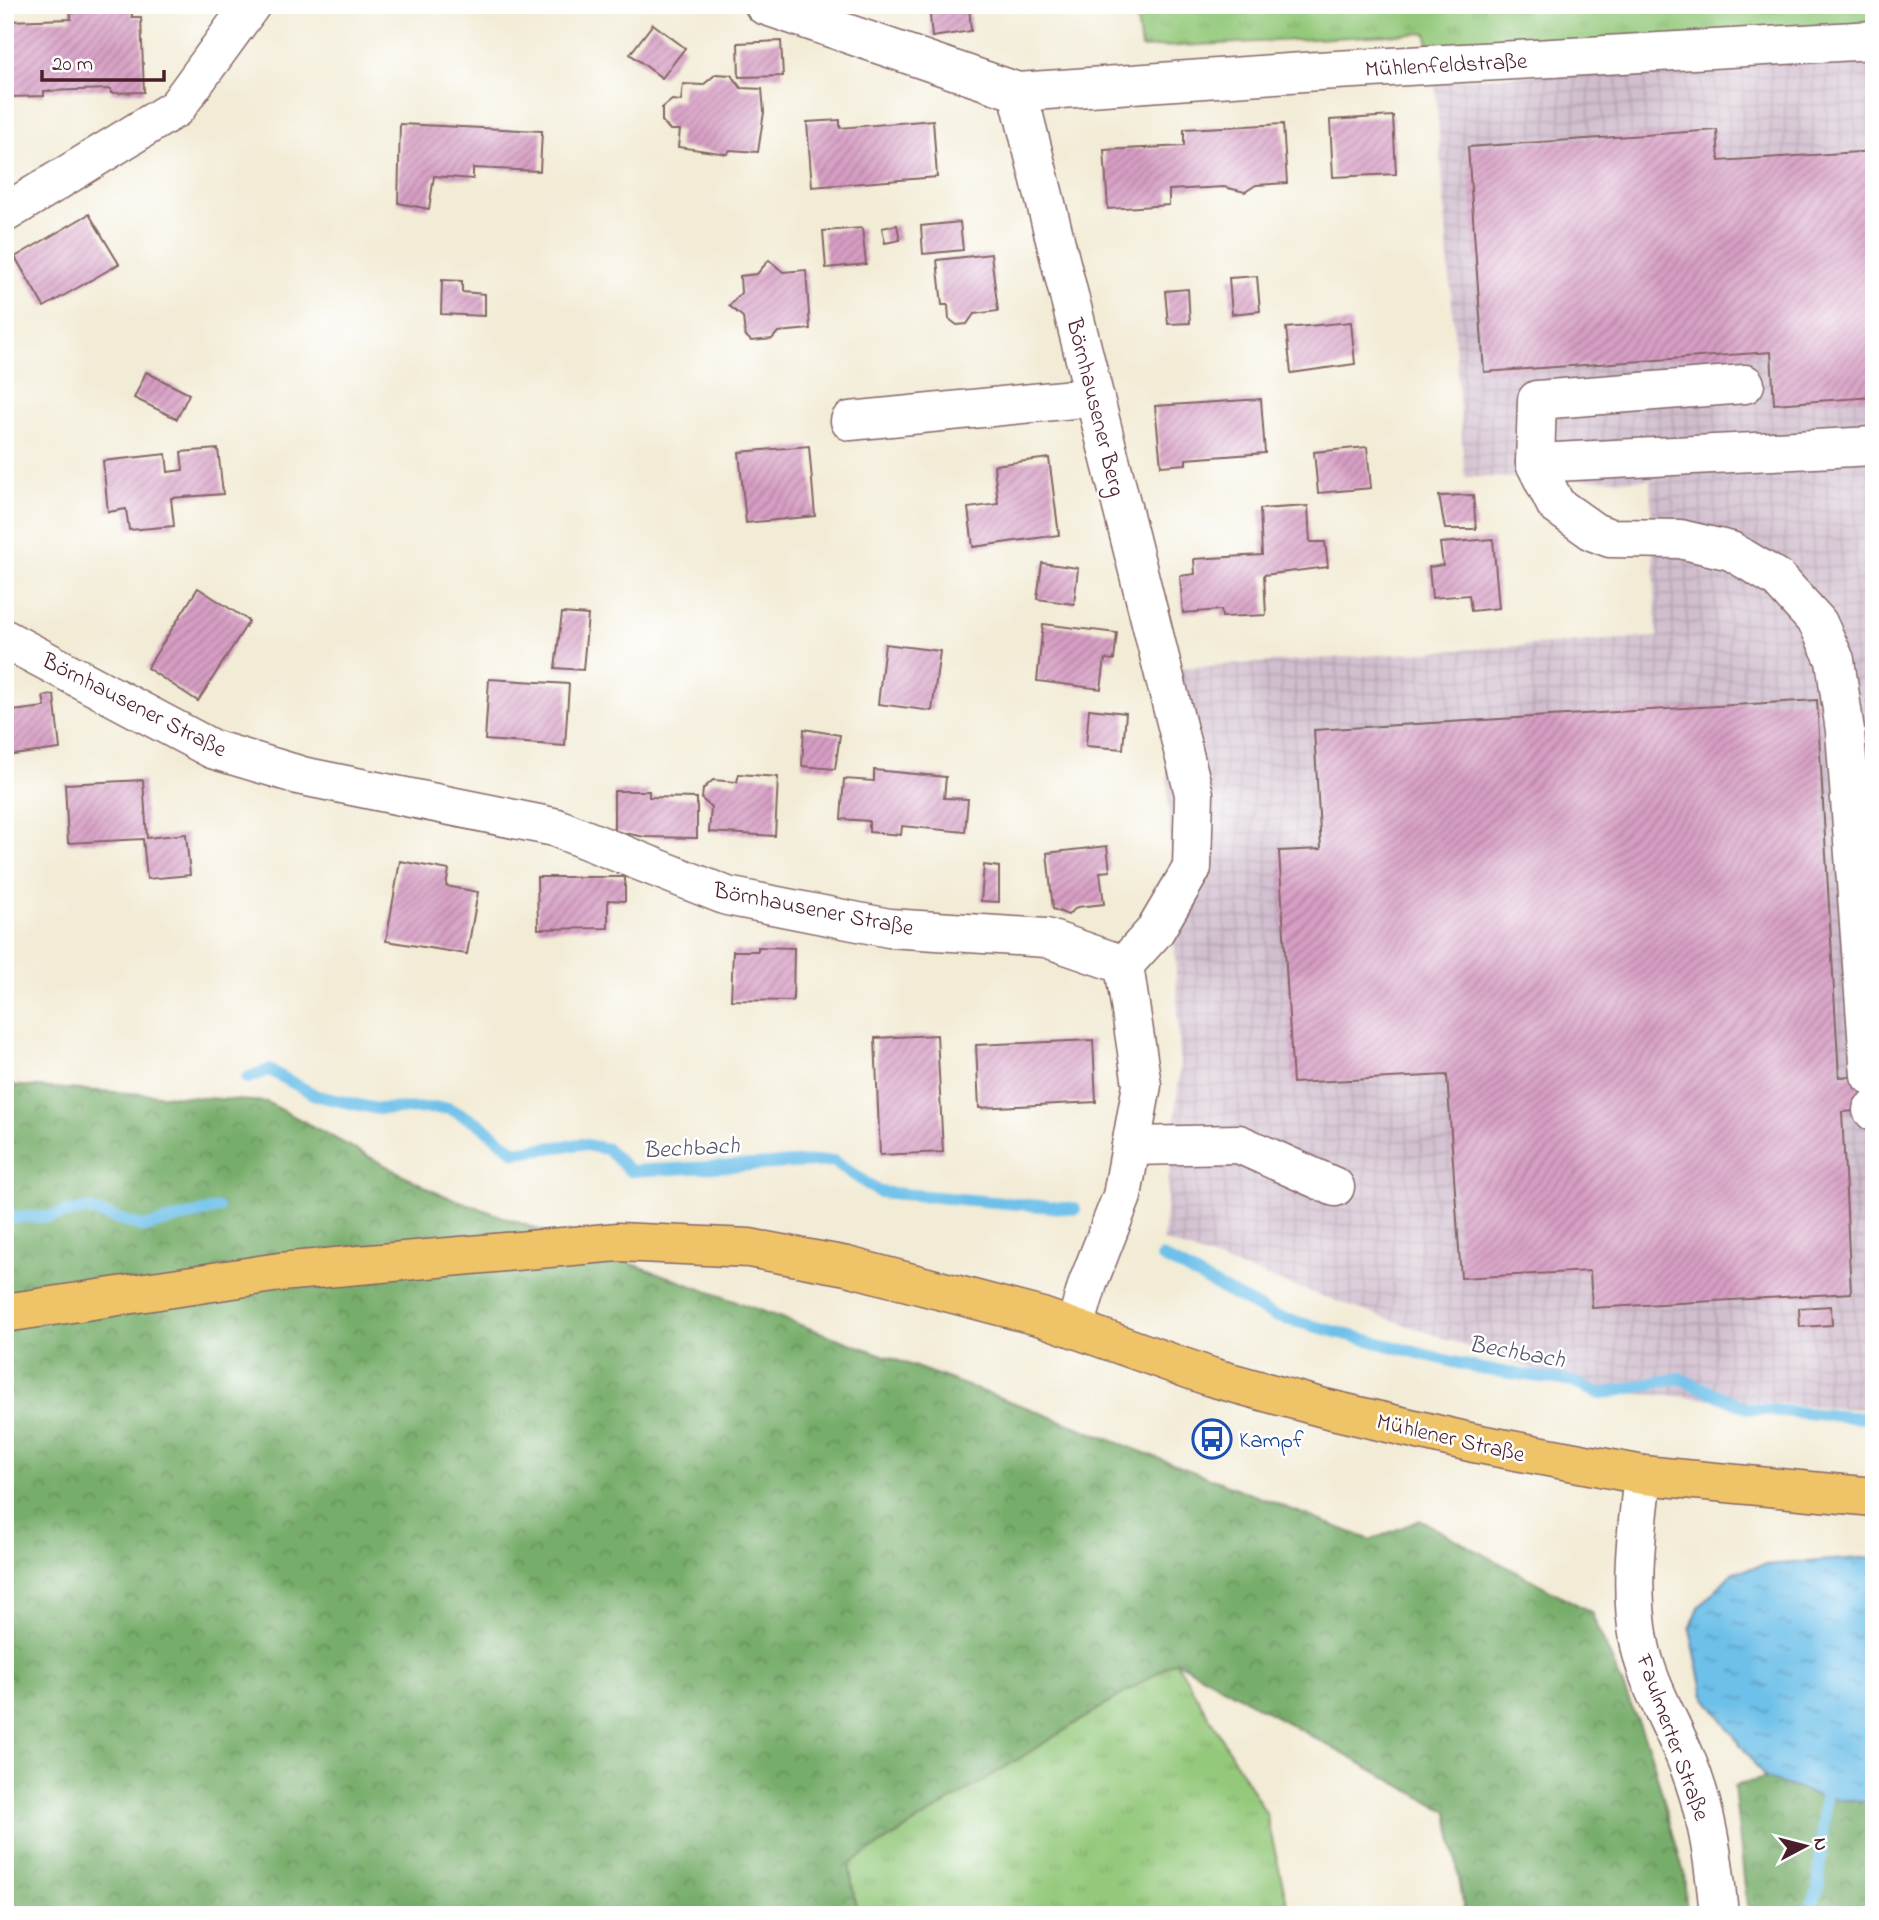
<svg xmlns="http://www.w3.org/2000/svg" width="1879" height="1920" viewBox="0 0 1879 1920" font-family="'Indie Flower',sans-serif">
<defs>
<pattern id="industrial-grid" width="8" height="8" patternUnits="userSpaceOnUse" patternTransform="scale(1.75)"><rect width="8" height="8" fill="#d0bdcd"/><path d="M0 4h8M4 0v8" fill="none" stroke="#b4a2b0"/></pattern>
<pattern id="grass-tufts" width="24" height="20" patternUnits="userSpaceOnUse" patternTransform="scale(1.75)"><rect width="24" height="20" fill="#94c97b"/><path d="M3 7l-1-3M5 7V3M7 7l1-3M15 17l-1-3M17 17v-4M19 17l1-3" fill="none" stroke="#81ac6a"/></pattern>
<pattern id="forest-crowns" width="20" height="18" patternUnits="userSpaceOnUse" patternTransform="scale(1.75)"><rect width="20" height="18" fill="#77ad6b"/><path d="M2 6a3 3 0 1 1 6 0M12 15a3 3 0 1 1 6 0" fill="none" stroke="#648c58"/></pattern>
<pattern id="water-ripples" width="26" height="14" patternUnits="userSpaceOnUse" patternTransform="scale(1.75)"><rect width="26" height="14" fill="#6dc0e9"/><path d="M2 4q2-2 4 0t4 0M15 11q2-2 4 0t4 0" fill="none" stroke="#5c9bbd"/></pattern>
<pattern id="building-hatch" width="6" height="6" patternUnits="userSpaceOnUse" patternTransform="scale(1.75)"><rect width="6" height="6" fill="#d79ec4"/><path d="M-1 1l2-2M0 6l6-6M5 7l2-2" fill="none" stroke="#b0809f"/></pattern>
</defs>
<rect width="100%" height="100%" fill="#fff"/>
<filter id="ink" filterUnits="userSpaceOnUse"><feTurbulence type="fractalNoise" baseFrequency=".0143" numOctaves="2"/><feDisplacementMap in="SourceGraphic" scale="14" xChannelSelector="R" yChannelSelector="G"/><feConvolveMatrix kernelMatrix="1 2 1 2 8 2 1 2 1" color-interpolation-filters="sRGB"/></filter>
<filter id="wash" filterUnits="userSpaceOnUse"><feTurbulence type="fractalNoise" baseFrequency=".00686" numOctaves="4" result="noise"/><feDisplacementMap in="SourceGraphic" scale="28" xChannelSelector="R" yChannelSelector="G"/><feGaussianBlur stdDeviation="1.57" result="paint"/><feColorMatrix in="noise" values="0 0 0 0 0 0 0 0 0 0 0 0 0 0 0 0 0 1.4 0 .05"/><feComposite in="paint" operator="in"/></filter>
<g filter="url(#wash)">
<rect width="100%" height="100%" fill="#f2ebd5"/>
<polygon fill="url(#industrial-grid)" points="1874,54 1874,1410 1596,1391 1163,1241 1180,1066 1163,669 1657,637 1650,480 1465,477 1435,81"/>
<g fill="url(#grass-tufts)" stroke="#6f7453" stroke-width="2">
<polygon points="1135,5 1874,5 1874,28 1429,53 1427,33 1141,48"/>
<polygon points="1176,1661 1266,1813 1290,1915 857,1915 849,1864"/>
</g>
<g fill="url(#forest-crowns)" stroke="#60664b" stroke-width="2">
<polygon points="5,1085 267,1102 435,1192 1028,1408 1371,1540 1420,1520 1591,1612 1649,1747 1684,1873 1687,1915 1465,1915 1448,1812 1176,1661 849,1864 857,1915 5,1915"/>
<polygon points="1765,1778 1826,1798 1874,1803 1874,1915 1748,1915 1734,1786"/>
</g>
<polygon fill="url(#water-ripples)" stroke="#5c708a" stroke-width="2" points="1874,1557 1874,1803 1826,1798 1765,1778 1704,1695 1690,1629 1699,1607 1733,1572 1765,1565"/>
<g fill="none" stroke-linecap="round" stroke-linejoin="round">
<g stroke="#6dc0e9" stroke-width="12">
<polyline points="247,1078 269,1070 317,1096 377,1109 448,1108 478,1123 515,1152 581,1144 607,1149 630,1171 834,1161 879,1192 1075,1209"/>
<polyline points="5,1217 47,1217 86,1209 144,1227 218,1208"/>
<polyline points="1162,1257 1274,1316 1481,1369 1570,1381 1601,1394 1679,1378 1747,1408 1874,1419"/>
<polyline points="1807,1915 1818,1891 1826,1785"/>
</g>
</g>
<g id="blocks">
<g fill="url(#building-hatch)">
<polygon points="70,5 132,5 132,17 141,17 144,92 111,93 111,89 44,91 44,96 9,97 8,60 5,60 7,21 71,19"/>
<polygon points="929,5 969,5 971,31 932,37"/>
<polygon points="653,24 685,48 662,78 630,54"/>
<polygon points="781,41 783,76 739,77 738,43"/>
<polygon points="716,74 731,75 741,88 762,89 764,112 758,152 730,150 727,154 678,147 680,130 670,130 662,121 662,108 672,100 681,101 683,84 703,85"/>
<polygon points="1393,116 1396,174 1333,177 1330,120"/>
<polygon points="840,120 840,128 933,120 937,177 812,187 807,122"/>
<polygon points="400,124 542,131 540,171 473,168 473,179 434,176 429,209 398,203"/>
<polygon points="1283,124 1287,183 1256,185 1245,192 1224,187 1169,190 1169,205 1108,209 1104,150 1184,146 1184,129"/>
<polygon points="1717,130 1719,161 1874,151 1874,397 1774,404 1771,352 1484,372 1468,147"/>
<polygon points="89,214 119,264 44,307 15,257"/>
<polygon points="960,222 963,250 923,254 921,226"/>
<polygon points="897,225 900,240 885,243 882,228"/>
<polygon points="862,228 866,264 826,268 823,231"/>
<polygon points="991,254 998,311 974,314 967,324 957,325 949,319 948,305 942,305 937,260"/>
<polygon points="769,260 783,272 806,270 810,329 778,332 772,339 751,341 745,335 743,317 729,306 741,293 740,276 757,274"/>
<polygon points="1257,276 1260,311 1232,314 1229,278"/>
<polygon points="442,280 462,281 462,292 485,294 485,316 441,314"/>
<polygon points="1188,289 1190,323 1168,324 1165,291"/>
<polygon points="1351,322 1355,364 1291,373 1286,328"/>
<polygon points="146,372 189,394 177,419 134,398"/>
<polygon points="1261,399 1265,453 1186,459 1186,464 1161,466 1155,406"/>
<polygon points="809,446 815,516 746,523 739,452"/>
<polygon points="1367,447 1371,488 1318,493 1314,452"/>
<polygon points="218,449 223,494 171,498 174,526 129,530 126,509 108,512 103,461 166,454 168,472 183,470 181,452"/>
<polygon points="1049,458 1059,535 973,547 968,508 998,504 994,465"/>
<polygon points="1473,495 1476,529 1445,529 1439,496"/>
<polygon points="1308,506 1310,542 1325,542 1328,567 1264,575 1266,615 1222,617 1221,610 1183,613 1180,576 1195,574 1194,559 1262,555 1260,509"/>
<polygon points="1493,539 1499,608 1471,611 1469,595 1432,598 1429,567 1443,565 1440,543"/>
<polygon points="1042,563 1078,568 1074,604 1037,599"/>
<polygon points="198,588 249,621 198,701 147,668"/>
<polygon points="562,613 588,615 583,670 555,668"/>
<polygon points="1043,624 1117,633 1114,660 1105,659 1101,689 1037,681"/>
<polygon points="885,644 940,651 932,711 878,704"/>
<polygon points="489,679 569,684 565,746 485,740"/>
<polygon points="54,695 60,749 5,756 5,712 45,707 43,696"/>
<polygon points="1874,699 1874,752 1872,753 1867,700"/>
<polygon points="1817,700 1839,1077 1874,1075 1874,1110 1842,1112 1851,1293 1592,1308 1590,1271 1461,1278 1447,1075 1293,1083 1279,851 1321,849 1314,730"/>
<polygon points="1089,709 1126,713 1123,749 1086,746"/>
<polygon points="804,729 840,735 835,769 802,766"/>
<polygon points="874,770 946,777 944,798 968,799 965,832 902,826 901,835 869,832 869,821 841,819 844,779 874,781"/>
<polygon points="739,774 778,777 775,836 709,832 711,807 702,799 703,789 713,780 737,782"/>
<polygon points="143,780 147,838 186,834 190,875 147,879 143,839 68,843 65,784"/>
<polygon points="614,791 649,791 649,797 697,798 697,838 645,837 614,831"/>
<polygon points="1107,846 1110,871 1100,872 1104,904 1077,907 1068,915 1053,909 1047,853"/>
<polygon points="400,861 449,870 446,886 478,892 467,954 386,941"/>
<polygon points="984,865 999,867 999,902 981,901"/>
<polygon points="537,877 625,877 625,901 608,900 608,928 538,929"/>
<polygon points="758,947 794,948 793,1001 731,1000 733,951 758,951"/>
<polygon points="937,1035 943,1152 880,1155 875,1038"/>
<polygon points="1093,1040 1096,1102 979,1108 976,1045"/>
<polygon points="1831,1306 1832,1325 1800,1327 1799,1308"/>
</g>
</g>
</g>
<g filter="url(#ink)">
<use href="#blocks" fill-opacity="0" stroke="#856666" stroke-width="2"/>
<g fill="none" stroke-linecap="round" stroke-linejoin="round">
<g stroke="#856666" stroke-width="41">
<g id="minor">
<polyline points="764,5 1018,92 1318,71 1874,40"/>
<polyline points="1018,92 1194,794 1192,868 1155,931 1124,965"/>
<polyline points="5,213 176,108 251,5"/>
<polyline points="1745,384 1537,400 1535,463 1556,505 1594,532 1610,538 1680,539 1731,551 1778,579 1818,623 1835,660 1845,731 1870,1075"/>
<polyline points="850,421 1094,397"/>
<polyline points="1535,463 1874,446"/>
<polyline points="5,639 212,749 302,776 554,827 727,896 889,928 1046,938 1124,965 1142,1085 1122,1196 1088,1283 1075,1327"/>
<polyline points="1872,1110 1874,1112"/>
<polyline points="1131,1146 1239,1144 1335,1187"/>
<path d="M1643,1475C1637,1531 1629,1584 1639,1640C1646,1682 1670,1720 1686,1759C1707,1809 1714,1861 1719,1915"/>
</g>
</g>
<g stroke="#856666" stroke-width="41">
<polyline id="major" points="5,1313 280,1272 618,1242 749,1248 847,1266 1042,1317 1211,1377 1324,1408 1474,1443 1643,1475 1874,1497"/>
</g>
<use href="#minor" stroke="#fff" stroke-width="38"/>
<use href="#major" stroke="#efc469" stroke-width="38"/>
</g>
</g>
<defs>
<g id="bus-ring" transform="scale(2.0125)"><circle r="9.5" fill="#fff" stroke="#1a4fb4" stroke-width="1.5"/><path d="M-5-6H5V4H4V6H2V4H-2V6H-4V4H-5ZM-3.5-4V0h7V-4ZM-3.5 1.2v1.5H-2V1.2ZM2 1.2v1.5H3.5V1.2Z" fill="#1a4fb4"/></g>
</defs>
<g fill-rule="evenodd">
<use href="#bus-ring" x="1212" y="1439"/>
</g>
<g text-anchor="middle" stroke-width="5" stroke-linejoin="round" paint-order="stroke">
<g font-size="23" fill="#4a1f2b" stroke="#fff">
<text transform="translate(1446 64) rotate(-3)" y="8">Mühlenfeldstraße</text>
<text transform="translate(1097 407) rotate(76)" y="8">Börnhausener Berg</text>
<text transform="translate(135 704) rotate(27)" y="8">Börnhausener Straße</text>
<text transform="translate(814 908) rotate(11)" y="8">Börnhausener Straße</text>
<text transform="translate(1451 1437) rotate(13)" y="8">Mühlener Straße</text>
<text transform="translate(1674 1737) rotate(70)" y="8">Faulmerter Straße</text>
</g>
<g font-size="23" fill="#164399" stroke="#fff" text-anchor="start">
<text x="1239" y="1447">Kampf</text>
</g>
<g font-size="24" font-style="italic" fill="#56576e" stroke="#fff">
<text transform="translate(691 1147) rotate(-3)" y="8">Bechbach</text>
<text transform="translate(1517 1351) rotate(10)" y="8">Bechbach</text>
</g>
</g>
<rect width="1879" height="1920" fill="none" stroke="#fff" stroke-width="28"/>
<g transform="translate(1805 1846) rotate(83)" stroke="#ffffff" stroke-width="5" paint-order="stroke">
<path d="M0-5L12 26L0 18L-12 26Z" fill="#4a1f2b"/>
<text y="-10" font-size="19" font-weight="bold" text-anchor="middle" fill="#4a1f2b">N</text>
</g>
<path d="M42 70v10h122v-10" fill="none" stroke="#4a1f2b" stroke-width="3.5"/>
<text x="52" y="70" font-size="21" fill="#4a1f2b" stroke="#ffffff" stroke-width="5" paint-order="stroke">20 m</text>
</svg>
